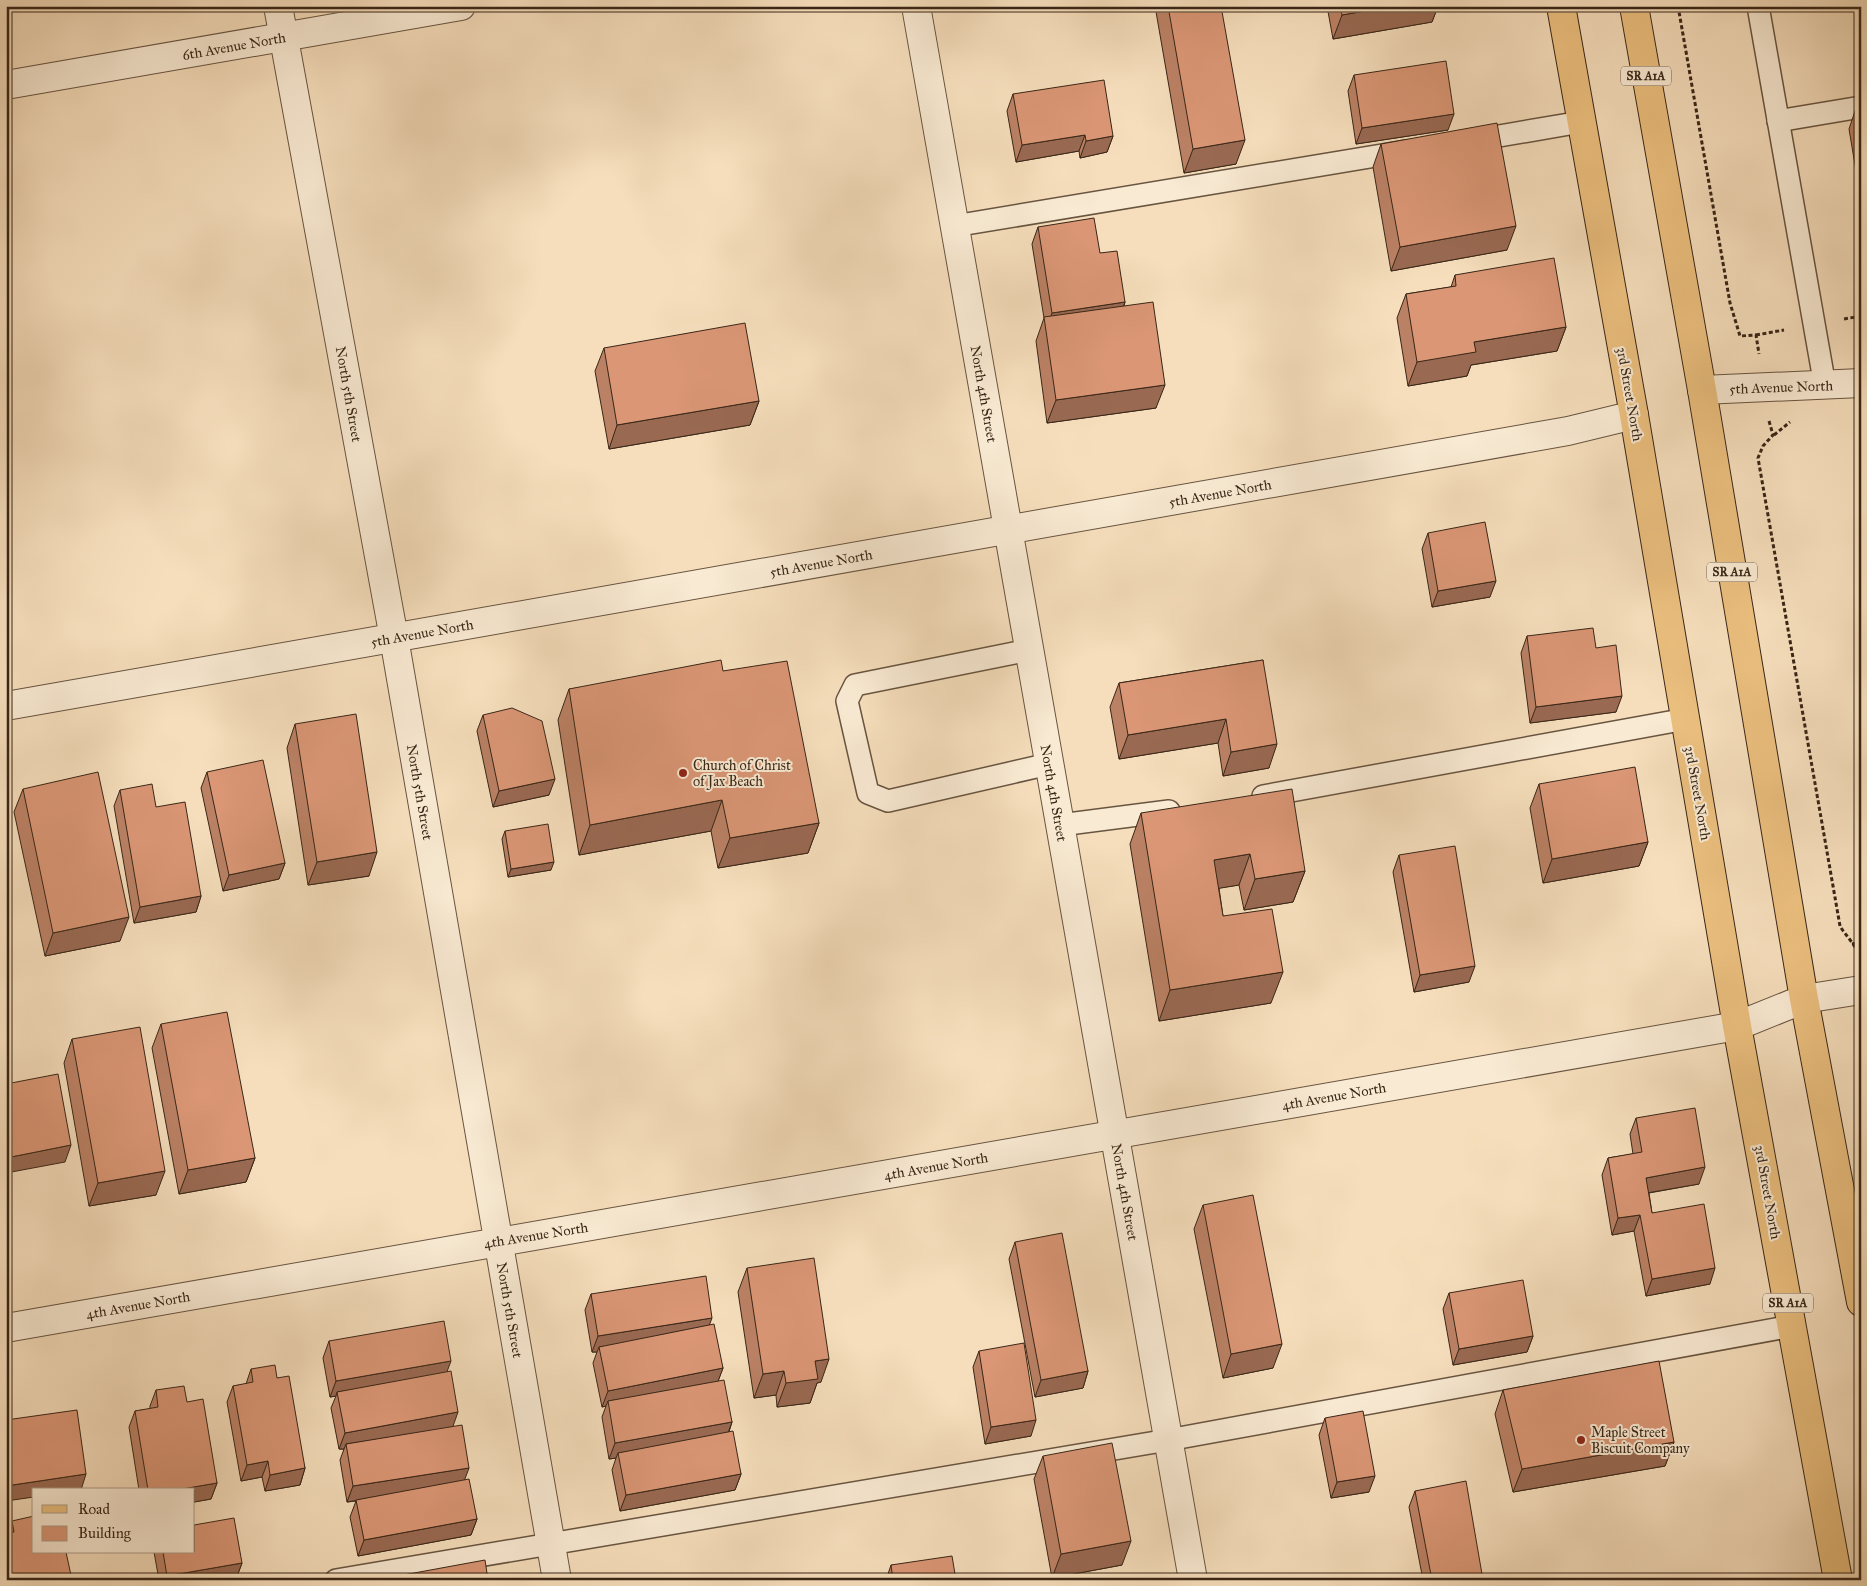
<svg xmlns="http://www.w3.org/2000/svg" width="1867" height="1586" viewBox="0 0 1867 1586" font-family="'IM FELL Great Primer',serif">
<rect width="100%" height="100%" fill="#f6debc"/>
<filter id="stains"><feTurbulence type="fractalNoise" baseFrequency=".004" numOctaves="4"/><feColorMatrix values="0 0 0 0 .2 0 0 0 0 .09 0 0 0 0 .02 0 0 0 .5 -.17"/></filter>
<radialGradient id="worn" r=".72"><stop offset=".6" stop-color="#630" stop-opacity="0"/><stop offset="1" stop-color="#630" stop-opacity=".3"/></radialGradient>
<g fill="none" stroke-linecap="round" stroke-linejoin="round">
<g stroke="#685440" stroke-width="24">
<g id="lane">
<polyline points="1758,6 1825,386"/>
<polyline points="1778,121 1861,107"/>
<polyline points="1470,141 1581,122"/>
<polyline points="954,226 1406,151"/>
<polyline points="1029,650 855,685 847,701 868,793 888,801 1049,764"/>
<polyline points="1263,796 1686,719"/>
<polyline points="1060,825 1169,811"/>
<polyline points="336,1580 1168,1440 1792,1326"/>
</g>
</g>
<g stroke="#685440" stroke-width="30">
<g id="street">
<polyline points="278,6 394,638 557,1580"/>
<polyline points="916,6 1193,1580"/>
<polyline points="6,85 461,6"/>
<polyline points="1702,390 1861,383"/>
<polyline points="6,706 1568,431 1634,415"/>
<polyline points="6,1328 1737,1026 1804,999 1861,990"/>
</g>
</g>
<g stroke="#392617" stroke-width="30">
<g id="primary">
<polyline points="1561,6 1634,415 1737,1026 1838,1580"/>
<polyline points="1634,6 1702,390 1804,999 1861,1302"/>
</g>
</g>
<g stroke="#392617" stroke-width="3" stroke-dasharray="4 2.5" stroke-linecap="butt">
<polyline points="1678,6 1730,303 1740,336 1756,335 1759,354"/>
<polyline points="1844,319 1861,316"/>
<polyline points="1756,335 1784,330"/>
<path d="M1769,421L1773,435L1763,446L1758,458L1840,926C1845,935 1857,946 1859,956"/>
<polyline points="1774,435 1790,422"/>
<polyline points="1852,944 1861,942"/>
</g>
<use href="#lane" stroke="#f9ead3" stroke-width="21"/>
<use href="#street" stroke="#f9ead3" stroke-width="28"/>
<use href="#primary" stroke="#ebbf7e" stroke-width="28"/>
</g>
<g fill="#bb8165" stroke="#392617">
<polygon points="1155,6 1221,6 1236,164 1184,173"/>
<polygon points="1327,6 1438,6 1432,22 1333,39"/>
<polygon points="1354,75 1448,130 1356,144 1348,91"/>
<polygon points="1013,94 1113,136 1107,152 1080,158 1079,151 1016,162 1007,111"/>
<polygon points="1857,105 1861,105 1860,195 1849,129"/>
<polygon points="1381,144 1507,250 1391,271 1373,167"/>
<polygon points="1038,227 1100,253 1125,302 1124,306 1156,408 1047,423 1036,341 1044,318 1032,244"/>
<polygon points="1455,275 1566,327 1557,351 1471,365 1467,376 1408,386 1397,318 1406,294 1451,287"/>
<polygon points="604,348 759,401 750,425 609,449 595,371"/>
<polygon points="1428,533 1490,597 1432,607 1422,549"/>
<polygon points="1527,636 1596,648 1616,712 1530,723 1521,653"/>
<polygon points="1263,660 1269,768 1223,776 1218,743 1119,759 1110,707 1119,683"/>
<polygon points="723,671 819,823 808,853 718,868 711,831 579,855 558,720 569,689"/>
<polygon points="483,715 549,795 493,807 477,731"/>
<polygon points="295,724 369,876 308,885 287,748"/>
<polygon points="207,772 285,863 279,879 223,891 201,788"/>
<polygon points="1539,784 1648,842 1639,866 1543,883 1530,808"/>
<polygon points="23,789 120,941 45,956 14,812"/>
<polygon points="120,790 156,807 201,896 196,912 134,923 114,806"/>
<polygon points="1141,813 1305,871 1293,902 1244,910 1239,885 1219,888 1223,916 1271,1003 1159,1021 1130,844"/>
<polygon points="505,831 551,870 508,877 502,839"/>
<polygon points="1399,855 1469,982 1414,992 1393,872"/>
<polygon points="161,1024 255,1158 246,1182 179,1194 152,1048"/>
<polygon points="72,1039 156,1195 89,1206 64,1063"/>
<polygon points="1636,1118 1699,1184 1649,1193 1652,1213 1710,1284 1646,1296 1634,1231 1612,1235 1602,1175 1608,1158 1633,1154 1630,1134"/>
<polygon points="1203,1205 1273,1368 1223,1378 1194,1229"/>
<polygon points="1015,1242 1088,1371 1083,1388 1035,1397 1009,1259"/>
<polygon points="747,1268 821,1382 817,1383 810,1403 777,1407 776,1395 754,1398 738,1292"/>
<polygon points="1449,1293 1533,1336 1527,1352 1453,1365 1443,1309"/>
<polygon points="591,1294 709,1325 723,1368 718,1381 732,1422 729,1432 741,1474 735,1490 620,1511 612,1470 616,1458 609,1459 602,1417 606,1406 602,1407 593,1363 597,1352 592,1352 585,1310"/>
<polygon points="329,1341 447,1372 453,1426 464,1480 477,1519 471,1535 358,1556 350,1517 356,1501 347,1502 340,1460 344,1449 339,1449 331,1408 336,1396 330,1397 323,1358"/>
<polygon points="979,1351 1031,1436 985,1444 973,1367"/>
<polygon points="251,1369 277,1378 305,1468 300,1485 265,1491 262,1477 241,1481 227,1402 233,1386 246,1384"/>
<polygon points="156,1390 187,1402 217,1483 211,1499 194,1502 194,1490 139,1490 129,1427 135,1411 150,1409 150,1406"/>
<polygon points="1503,1390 1674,1442 1665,1466 1513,1492 1495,1414"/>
<polygon points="1325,1418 1369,1492 1331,1498 1319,1435"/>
<polygon points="1043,1456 1122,1565 1052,1578 1034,1479"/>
<polygon points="1415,1491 1483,1580 1423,1580 1409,1507"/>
<polygon points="12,1521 72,1580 6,1580 6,1534"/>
<polygon points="154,1552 194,1552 242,1563 236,1579 159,1580"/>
<polygon points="891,1565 956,1580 886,1580"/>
</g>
<g fill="#996952" stroke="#392617">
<polygon points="1394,6 1438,6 1432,22 1333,39 1342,15"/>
<polygon points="1454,114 1448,130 1356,144 1362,128"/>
<polygon points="1085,135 1079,151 1016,162 1022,145"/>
<polygon points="1113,136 1107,152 1080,158 1086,141"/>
<polygon points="1245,140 1236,164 1184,173 1193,149"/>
<polygon points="1516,226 1507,250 1391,271 1400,247"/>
<polygon points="1125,302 1119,318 1046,330 1052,313"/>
<polygon points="1566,327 1557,351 1471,365 1467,376 1408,386 1417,362 1474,342"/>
<polygon points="1165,385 1156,408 1047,423 1056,400"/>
<polygon points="759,401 750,425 609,449 617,425"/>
<polygon points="1496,581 1490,597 1432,607 1438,591"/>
<polygon points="1622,696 1616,712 1530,723 1536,707"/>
<polygon points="1226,719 1218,743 1119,759 1128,735"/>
<polygon points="1277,744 1269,768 1223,776 1231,752"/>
<polygon points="555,779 549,795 493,807 499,791"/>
<polygon points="722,800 711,831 579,855 590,825"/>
<polygon points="819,823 808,853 718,868 730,838"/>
<polygon points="1648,842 1639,866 1543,883 1552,859"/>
<polygon points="377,852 369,876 308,885 317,862"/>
<polygon points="1250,854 1239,885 1203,891 1214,860"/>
<polygon points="554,862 551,870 508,877 511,869"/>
<polygon points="285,863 279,879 223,891 229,875"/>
<polygon points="1305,871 1293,902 1244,910 1255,879"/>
<polygon points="201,896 196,912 134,923 140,907"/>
<polygon points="129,917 120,941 45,956 53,933"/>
<polygon points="1475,966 1469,982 1414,992 1420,975"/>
<polygon points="1283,972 1271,1003 1159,1021 1170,990"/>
<polygon points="71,1145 65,1162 6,1173 6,1158"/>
<polygon points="255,1158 246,1182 179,1194 188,1170"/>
<polygon points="1705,1167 1699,1184 1641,1194 1646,1178"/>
<polygon points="165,1171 156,1195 89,1206 98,1183"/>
<polygon points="1640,1215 1634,1231 1612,1235 1618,1218"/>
<polygon points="1715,1268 1710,1284 1646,1296 1652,1279"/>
<polygon points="712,1318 706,1334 599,1347 597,1352 592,1352 598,1336"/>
<polygon points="1533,1336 1527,1352 1453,1365 1459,1349"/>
<polygon points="1282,1344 1273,1368 1223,1378 1231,1354"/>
<polygon points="829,1359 821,1382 817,1383 810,1403 777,1407 786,1383 815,1361"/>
<polygon points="451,1361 445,1377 337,1392 336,1396 330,1397 336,1381"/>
<polygon points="723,1368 717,1384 608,1401 606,1406 602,1407 608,1391"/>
<polygon points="784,1371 776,1395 754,1398 763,1374"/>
<polygon points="1088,1371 1083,1388 1035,1397 1041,1380"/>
<polygon points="458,1412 452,1429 346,1444 344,1449 339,1449 345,1433"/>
<polygon points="1036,1420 1031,1436 985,1444 991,1427"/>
<polygon points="732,1422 726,1438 618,1453 616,1458 609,1459 615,1443"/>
<polygon points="1674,1442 1665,1466 1513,1492 1522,1469"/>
<polygon points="268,1461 262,1477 241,1481 247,1465"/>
<polygon points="305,1468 300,1485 265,1491 270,1475"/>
<polygon points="469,1468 463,1484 347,1502 353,1486"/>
<polygon points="86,1474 81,1490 34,1490 34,1497 6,1501 6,1486"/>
<polygon points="741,1474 735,1490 620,1511 626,1495"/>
<polygon points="1375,1476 1369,1492 1331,1498 1337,1482"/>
<polygon points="217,1483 211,1499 194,1502 194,1490 176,1490"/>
<polygon points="477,1519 471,1535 358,1556 364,1540"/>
<polygon points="1131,1541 1122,1565 1052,1578 1061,1554"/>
<polygon points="242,1563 236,1579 166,1580 167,1576"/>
</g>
<g fill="#da9675" stroke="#392617">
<polygon points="1168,6 1221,6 1245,140 1193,149"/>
<polygon points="1340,6 1394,6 1342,15"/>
<polygon points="1446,61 1454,114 1362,128 1354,75"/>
<polygon points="1104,80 1113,136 1086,141 1085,135 1022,145 1013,94"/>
<polygon points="1857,105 1861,105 1861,125"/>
<polygon points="1497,123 1516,226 1400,247 1381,144"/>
<polygon points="1094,218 1100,253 1117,251 1125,302 1052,313 1038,227"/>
<polygon points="1554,258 1566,327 1474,342 1476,352 1417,362 1406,294 1456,286 1455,275"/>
<polygon points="1153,302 1165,385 1056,400 1044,317"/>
<polygon points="745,323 759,401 617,425 604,348"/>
<polygon points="1485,522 1496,581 1438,591 1428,533"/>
<polygon points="1593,628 1596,648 1616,645 1622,696 1536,707 1527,636"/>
<polygon points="721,660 723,671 787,661 819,823 730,838 722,800 590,825 569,689"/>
<polygon points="1263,660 1277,744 1231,752 1226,719 1128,735 1119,683"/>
<polygon points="512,708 542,721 555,779 499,791 483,715"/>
<polygon points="356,714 377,852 317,862 295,724"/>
<polygon points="263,760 285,863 229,875 207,772"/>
<polygon points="1635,767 1648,842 1552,859 1539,784"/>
<polygon points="98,772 129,917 53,933 23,789"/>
<polygon points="152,784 156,807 185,802 201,896 140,907 120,790"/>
<polygon points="1292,789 1305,871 1255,879 1250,854 1214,860 1223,916 1272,909 1283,972 1170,990 1141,813"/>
<polygon points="548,824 554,862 511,869 505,831"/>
<polygon points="1455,846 1475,966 1420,975 1399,855"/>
<polygon points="227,1012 255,1158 188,1170 161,1024"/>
<polygon points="140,1027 165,1171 98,1183 72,1039"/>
<polygon points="58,1074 71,1145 6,1158 6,1084"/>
<polygon points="1695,1108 1705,1167 1646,1178 1652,1213 1704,1204 1715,1268 1652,1279 1640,1215 1618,1218 1608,1158 1642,1152 1636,1118"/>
<polygon points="1253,1195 1282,1344 1231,1354 1203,1205"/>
<polygon points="1062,1233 1088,1371 1041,1380 1015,1242"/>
<polygon points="814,1258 829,1359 815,1361 818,1379 786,1383 784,1371 763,1374 747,1268"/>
<polygon points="706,1276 712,1318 598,1336 591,1294"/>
<polygon points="1523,1280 1533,1336 1459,1349 1449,1293"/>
<polygon points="444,1321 451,1361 336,1381 329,1341"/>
<polygon points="714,1324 723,1368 608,1391 599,1347"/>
<polygon points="1024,1343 1036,1420 991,1427 979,1351"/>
<polygon points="1659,1361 1674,1442 1522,1469 1503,1390"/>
<polygon points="275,1365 277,1378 289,1376 305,1468 270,1475 268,1461 247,1465 233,1386 253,1382 251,1369"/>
<polygon points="451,1371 458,1412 345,1433 337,1392"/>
<polygon points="724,1380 732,1422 615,1443 608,1401"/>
<polygon points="184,1386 187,1402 203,1399 217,1483 176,1490 148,1490 135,1411 158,1407 156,1390"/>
<polygon points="77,1410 86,1474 6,1486 6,1420"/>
<polygon points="1363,1411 1375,1476 1337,1482 1325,1418"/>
<polygon points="462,1425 469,1468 353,1486 346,1444"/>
<polygon points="733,1431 741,1474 626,1495 618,1453"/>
<polygon points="1112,1443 1131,1541 1061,1554 1043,1456"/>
<polygon points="469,1479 477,1519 364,1540 356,1500"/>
<polygon points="1466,1481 1483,1580 1432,1580 1415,1491"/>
<polygon points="34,1516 34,1552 66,1552 72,1580 12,1580 6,1555 6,1534 14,1532 12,1521"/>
<polygon points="234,1518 242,1563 167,1576 163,1552 194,1552 194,1525"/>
<polygon points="952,1556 956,1580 893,1580 891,1565"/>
<polygon points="485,1560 488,1580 376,1580"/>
</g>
<g fill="#8f2418" stroke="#f9ead3" stroke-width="2">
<circle cx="683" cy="773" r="5"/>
<circle cx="1581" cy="1440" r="5"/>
</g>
<g text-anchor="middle" stroke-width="4" stroke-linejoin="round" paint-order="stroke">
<g fill="#f9ead3" stroke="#73614f" stroke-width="1">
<rect x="1621" y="66.5" width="50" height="19" rx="4"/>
<rect x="1707" y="562.5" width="50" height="19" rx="4"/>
<rect x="1763" y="1293.5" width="50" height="19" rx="4"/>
</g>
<g font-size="12" font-weight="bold" fill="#392617">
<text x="1646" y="80">SR A1A</text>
<text x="1732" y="576">SR A1A</text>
<text x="1788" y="1307">SR A1A</text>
</g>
<g font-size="14" fill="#392617" stroke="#f9ead3">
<text transform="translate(234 46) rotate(-10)" y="5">6th Avenue North</text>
<text transform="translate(1781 387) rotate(-2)" y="5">5th Avenue North</text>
<text transform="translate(349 394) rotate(80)" y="5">North 5th Street</text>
<text transform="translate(984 394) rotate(80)" y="5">North 4th Street</text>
<text transform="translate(1630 394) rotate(80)" y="5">3rd Street North</text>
<text transform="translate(1220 493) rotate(-10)" y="5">5th Avenue North</text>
<text transform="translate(821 563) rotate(-10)" y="5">5th Avenue North</text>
<text transform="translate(422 633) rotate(-10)" y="5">5th Avenue North</text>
<text transform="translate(420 792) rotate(80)" y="5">North 5th Street</text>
<text transform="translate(1054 793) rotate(80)" y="5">North 4th Street</text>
<text transform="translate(1698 793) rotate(80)" y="5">3rd Street North</text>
<text transform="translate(1334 1096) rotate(-10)" y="5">4th Avenue North</text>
<text transform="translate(936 1166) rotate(-10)" y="5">4th Avenue North</text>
<text transform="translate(1125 1192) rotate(80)" y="5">North 4th Street</text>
<text transform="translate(1768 1192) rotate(80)" y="5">3rd Street North</text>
<text transform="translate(536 1235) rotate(-9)" y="5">4th Avenue North</text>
<text transform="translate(138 1305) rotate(-10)" y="5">4th Avenue North</text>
<text transform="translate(510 1310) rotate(80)" y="5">North 5th Street</text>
</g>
<g font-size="14" fill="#392617" stroke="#f9ead3" text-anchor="start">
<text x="693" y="770">Church of Christ<tspan x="693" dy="16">of Jax Beach</tspan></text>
<text x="1591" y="1437">Maple Street<tspan x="1591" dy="16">Biscuit Company</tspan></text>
</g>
</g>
<rect width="1867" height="1586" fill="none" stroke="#f6debc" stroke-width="25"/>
<rect x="8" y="8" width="1852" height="1571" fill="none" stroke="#392617" stroke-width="2.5"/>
<rect x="12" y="12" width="1842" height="1561" fill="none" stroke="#392617"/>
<rect x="32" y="1488" width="162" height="65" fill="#f9ead3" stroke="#ac9c88"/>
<rect x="42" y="1505" width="25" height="8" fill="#ebbf7e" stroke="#ac9c88"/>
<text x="78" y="1514" font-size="15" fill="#392617">Road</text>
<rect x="42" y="1526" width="25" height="15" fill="#da9675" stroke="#ac9c88"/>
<text x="78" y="1538" font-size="15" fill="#392617">Building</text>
<rect width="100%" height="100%" filter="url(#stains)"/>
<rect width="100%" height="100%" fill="url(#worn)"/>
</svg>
